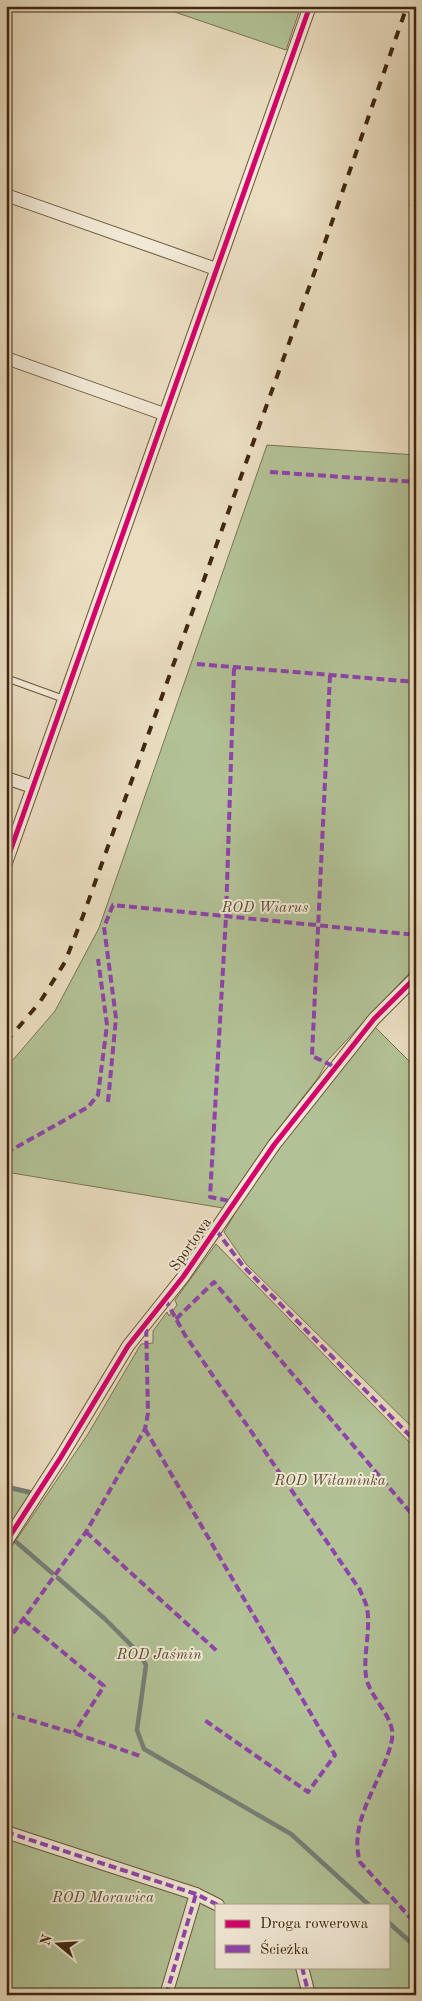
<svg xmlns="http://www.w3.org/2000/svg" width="422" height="2001" viewBox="0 0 422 2001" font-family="'Old Standard TT',serif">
<rect width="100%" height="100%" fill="#eaddc0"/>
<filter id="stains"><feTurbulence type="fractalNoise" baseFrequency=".004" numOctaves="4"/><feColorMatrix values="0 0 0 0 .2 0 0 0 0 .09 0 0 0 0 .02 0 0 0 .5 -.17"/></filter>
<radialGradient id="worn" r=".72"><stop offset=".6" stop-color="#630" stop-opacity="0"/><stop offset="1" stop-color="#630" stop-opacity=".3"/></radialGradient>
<g fill="#b2c296" stroke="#787452" fill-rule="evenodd">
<polygon points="157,6 301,6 286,50"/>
<polygon points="267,445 416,455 416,966 328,1060 318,1078 271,1138 223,1208 6,1172 6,1068 55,1011 99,928"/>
<polygon points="375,1027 416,1068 416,1431 246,1264 224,1232 249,1189 315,1101"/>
<path d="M216,1244L416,1449V1995H6V1555L88,1434L141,1344L153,1343V1331L167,1312L169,1316L177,1305L175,1300ZM216,1905H388V1967H216Z"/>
<polygon points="6,1485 33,1491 6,1530"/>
</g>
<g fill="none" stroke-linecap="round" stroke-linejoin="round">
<g stroke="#767f77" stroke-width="4.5">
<polyline points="6,1487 32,1493"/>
<polyline points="16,1536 14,1540 52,1573"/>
<polyline points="58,1578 105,1619 139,1653 146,1665 137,1730 144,1749 291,1834 369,1905"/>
<polyline points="388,1922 416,1947"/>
</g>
<g stroke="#6a543b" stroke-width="8">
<polyline id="service" points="6,678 64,699"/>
</g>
<g stroke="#6a543b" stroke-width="14">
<g id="minor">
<polyline points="6,195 216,269"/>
<polyline points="6,358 164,414"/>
<polyline points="6,778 33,787"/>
<polyline points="6,863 310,6"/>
<polyline points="6,1542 61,1457 128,1346 183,1277 274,1145 374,1019 416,977"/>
<polyline points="6,1832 196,1894 218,1905"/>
<polyline points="302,1967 309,1995"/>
<polyline points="166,1995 196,1894"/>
</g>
</g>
<polyline stroke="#3f270f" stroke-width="2.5" stroke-dasharray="1 2.5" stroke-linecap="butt" points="411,201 410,206 416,207"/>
<use href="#service" stroke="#f1e9d6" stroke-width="6"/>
<use href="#minor" stroke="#f1e9d6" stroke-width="12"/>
<polyline stroke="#3f270f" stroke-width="4" stroke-dasharray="9 9" stroke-linecap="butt" points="6,1042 40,1002 65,962 83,916 316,268 407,6"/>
<g stroke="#8e44ad" stroke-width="4" stroke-dasharray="8 4" stroke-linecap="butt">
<polyline points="270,472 416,482"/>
<polyline points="197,664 416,682"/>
<polyline points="234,668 226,916 210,1197 235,1202"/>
<polyline points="330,675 312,1056 335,1067"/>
<polyline points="413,935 416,859"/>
<polyline points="108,1102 116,1018 104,927 113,905 416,935"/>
<polyline points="6,1153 88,1107 98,1095 107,1025 98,959"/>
<polyline points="216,1230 243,1266 416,1442"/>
<path d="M165,1299L185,1335L360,1590C362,1596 366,1602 367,1608C371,1630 363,1654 366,1676C369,1698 396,1717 392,1739C385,1778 347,1820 360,1862L416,1924"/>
<polyline points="176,1319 214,1282 416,1519"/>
<polyline points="145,1429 335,1755 308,1792 203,1719"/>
<polyline points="86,1532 218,1652"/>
<polyline points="24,1620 104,1686 74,1733"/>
<polyline points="6,1643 86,1532 145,1429 148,1413 146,1323"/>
<polyline points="6,1713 74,1733 140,1756"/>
<polyline points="6,1832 196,1894 218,1905"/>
<polyline points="302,1967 309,1995"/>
<polyline points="166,1995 196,1894"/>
</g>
<g stroke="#f1e9d6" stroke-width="8">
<g id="cycleway">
<polyline points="6,863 310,6"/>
<polyline points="6,1542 61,1457 128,1346 183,1277 274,1145 374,1019 416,977"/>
</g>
</g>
<use href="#cycleway" stroke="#d6006c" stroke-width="5"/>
</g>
<g text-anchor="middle" stroke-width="4" stroke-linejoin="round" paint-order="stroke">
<g font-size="15" font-style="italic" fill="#5c4e31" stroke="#f1e9d6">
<text x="265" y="912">ROD Wiarus</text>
<text x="330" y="1485">ROD Witaminka</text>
<text x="159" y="1659">ROD Jaśmin</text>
<text x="103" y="1902">ROD Morawica</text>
</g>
<g font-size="15" fill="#3f270f" stroke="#f1e9d6">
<text transform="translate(190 1244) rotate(-55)" y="5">Sportowa</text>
</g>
</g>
<rect width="422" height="2001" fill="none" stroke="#eaddc0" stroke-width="25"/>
<rect x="8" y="8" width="407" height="1986" fill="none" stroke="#3f270f" stroke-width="2.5"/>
<rect x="12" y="12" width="397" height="1976" fill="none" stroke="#3f270f"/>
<rect x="215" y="1904" width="175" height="65" fill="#f1e9d6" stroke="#aa9b86"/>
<rect x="225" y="1920" width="25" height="8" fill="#d6006c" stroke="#aa9b86"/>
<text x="260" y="1928" font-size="15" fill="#3f270f">Droga rowerowa</text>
<rect x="225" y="1945" width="25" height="8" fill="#8e44ad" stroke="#aa9b86"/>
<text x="260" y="1954" font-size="15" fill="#3f270f">Ścieżka</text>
<g transform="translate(58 1944) rotate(288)" stroke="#f1e9d6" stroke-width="4" paint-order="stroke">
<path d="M0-4L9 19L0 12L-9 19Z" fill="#3f270f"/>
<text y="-8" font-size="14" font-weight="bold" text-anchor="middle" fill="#3f270f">N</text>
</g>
<rect width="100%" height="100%" filter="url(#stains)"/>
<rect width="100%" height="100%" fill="url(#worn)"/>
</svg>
